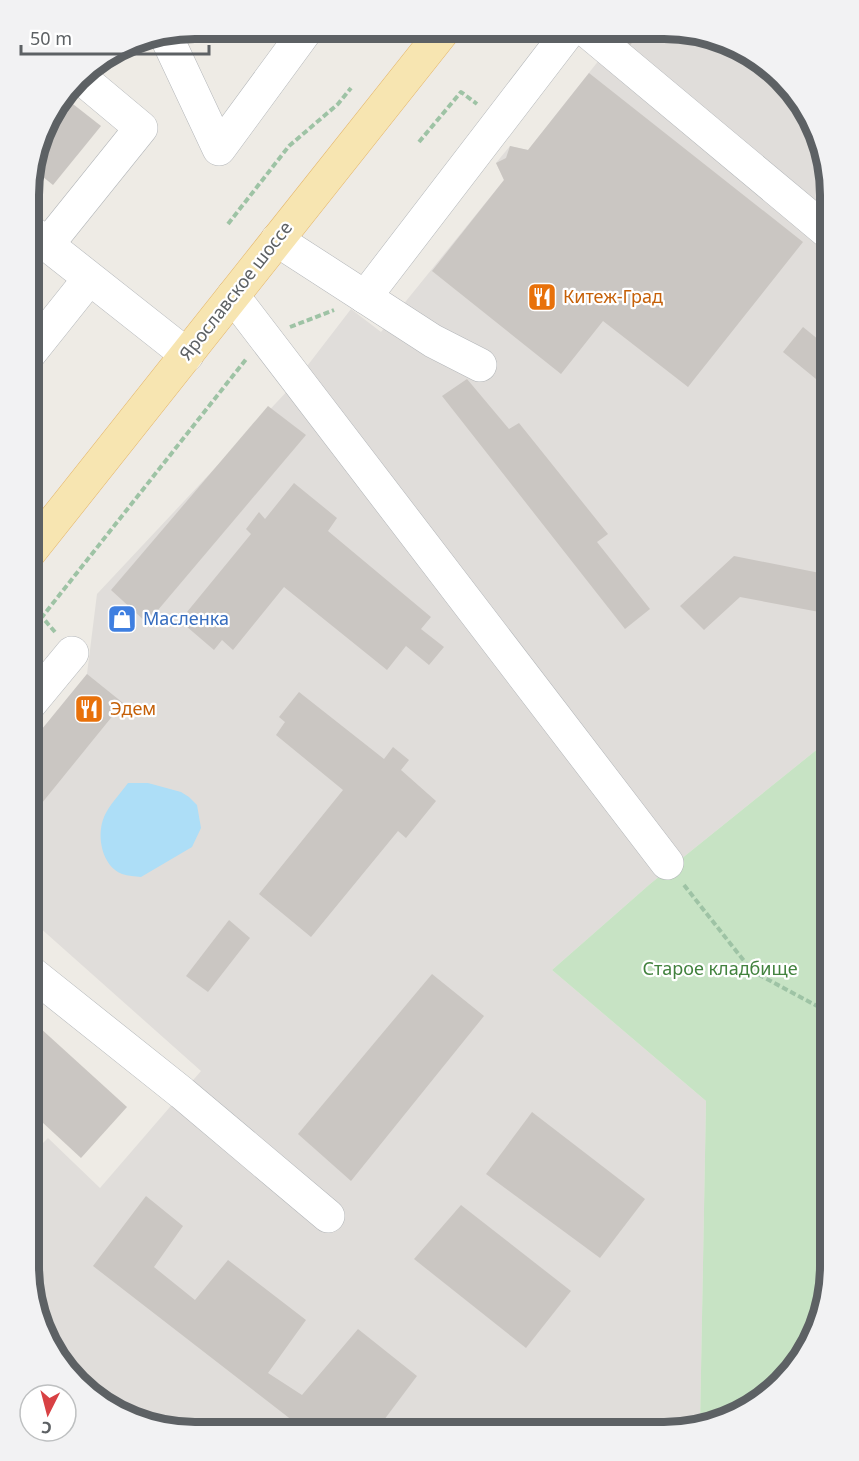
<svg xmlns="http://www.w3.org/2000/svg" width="859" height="1461" viewBox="0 0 859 1461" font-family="'Noto Sans',sans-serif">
<rect width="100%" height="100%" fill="#eeebe5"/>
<polygon fill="#e0ddda" points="622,31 696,32 766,63 818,132 830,195 830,739 650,884 552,970 706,1101 700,1425 664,1432 173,1431 93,1398 41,1329 29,1266 29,1157 48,1138 100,1188 201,1071 29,918 29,745 87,674 97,594 291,387 351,309 381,332 504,180 496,163 510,146 528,150"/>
<polygon fill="#c7e3c4" points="830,739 830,1277 796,1367 727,1420 700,1425 706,1101 552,970 650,884"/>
<path fill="#addef7" d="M128,783H148L181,792L189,797L197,805L201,828L192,847L141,877C135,876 128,876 122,874C102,866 96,836 104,817C109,805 121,793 128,783Z"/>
<g fill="#cac6c2">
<polygon points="622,31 641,31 628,48 616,38"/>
<polygon points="720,43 766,63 801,110 800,110"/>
<polygon points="589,73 803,242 688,387 603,321 561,374 432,271 504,180 496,163 506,158 510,146 528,150"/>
<polygon points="64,97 101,126 53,185 32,168 46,121"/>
<polygon points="803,327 830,349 830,362 816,379 783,352"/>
<polygon points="467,379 509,429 519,423 608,534 597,542 650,609 625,629 442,396"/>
<polygon points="268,406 306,435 147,623 111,590"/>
<polygon points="294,483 337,518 328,531 431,617 421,629 444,647 429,665 406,646 387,670 284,587 233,650 222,640 214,650 186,626 193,616 187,612 251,534 246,529 259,512 265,519"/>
<polygon points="734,556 830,575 830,614 740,597 704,630 680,606"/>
<polygon points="87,674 123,703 29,819 29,745"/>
<polygon points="299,692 384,759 393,747 409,760 401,770 436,801 406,838 398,831 311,937 259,894 343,790 276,735 285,722 279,717"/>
<polygon points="229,920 250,938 208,992 186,976"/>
<polygon points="432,974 484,1016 351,1181 298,1134"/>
<polygon points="39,1027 127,1107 81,1158 29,1110 29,1039"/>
<polygon points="532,1112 645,1199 600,1258 486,1174"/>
<polygon points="146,1196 183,1226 154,1267 195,1300 228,1260 306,1320 268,1373 302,1395 358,1329 417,1376 375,1432 306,1431 93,1266"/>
<polygon points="461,1205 571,1291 526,1348 414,1259"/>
</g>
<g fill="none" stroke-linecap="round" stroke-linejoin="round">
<g stroke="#b3b6b9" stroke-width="34">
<g id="minor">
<polyline points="587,31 830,234"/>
<polyline points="165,34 219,149 307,29"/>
<polyline points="30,231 187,355"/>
<polyline points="277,240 433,341 480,365"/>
<polyline points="47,245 141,128 80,77"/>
<polyline points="233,296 667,863"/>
<polyline points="365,297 569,31"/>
<polyline points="30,353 89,279"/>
<polyline points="29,705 72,653"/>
<polyline points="29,971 182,1093 328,1216"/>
</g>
</g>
<g stroke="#e4b569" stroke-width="34">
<polyline id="major" points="29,553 444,30"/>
</g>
<g stroke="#9ec3a5" stroke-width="4" stroke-dasharray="6 3" stroke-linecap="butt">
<polyline points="419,142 461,92 477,104"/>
<polyline points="228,224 289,146 338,104 351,88"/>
<polyline points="290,327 334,310"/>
<polyline points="55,632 42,617 247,358"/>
<polyline points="684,885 752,971 830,1013"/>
</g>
<use href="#minor" stroke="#fff" stroke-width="33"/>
<use href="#major" stroke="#f7e5b1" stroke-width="33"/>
</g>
<defs>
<g id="restaurant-square" transform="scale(1.5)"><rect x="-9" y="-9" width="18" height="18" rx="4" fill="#e8710a" stroke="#fff"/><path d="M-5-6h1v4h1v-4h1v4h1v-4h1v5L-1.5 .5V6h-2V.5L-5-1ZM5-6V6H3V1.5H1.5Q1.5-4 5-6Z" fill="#fff"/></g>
<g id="shop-square" transform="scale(1.5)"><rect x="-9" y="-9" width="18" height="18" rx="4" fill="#3f7fe0" stroke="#fff"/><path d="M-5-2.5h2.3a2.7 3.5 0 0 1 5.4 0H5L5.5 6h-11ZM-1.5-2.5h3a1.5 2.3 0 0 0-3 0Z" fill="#fff"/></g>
</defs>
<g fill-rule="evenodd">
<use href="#restaurant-square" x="542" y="297"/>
<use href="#shop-square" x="122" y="619"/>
<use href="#restaurant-square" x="89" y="709"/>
</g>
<g text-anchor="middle" stroke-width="4.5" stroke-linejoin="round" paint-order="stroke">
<g font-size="18" fill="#5d6164" stroke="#fff">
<text transform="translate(236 291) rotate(-52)" y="6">Ярославское шоссе</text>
</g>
<g font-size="18" fill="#c56008" stroke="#fff" text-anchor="start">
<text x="563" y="303">Китеж-Град</text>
<text x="110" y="715">Эдем</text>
</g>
<g font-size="18" fill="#366cbe" stroke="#fff" text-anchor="start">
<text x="143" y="625">Масленка</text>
</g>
<g font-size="18" fill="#42823e" stroke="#fff">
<text x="720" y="975">Старое кладбище</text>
</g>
</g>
<path d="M0 0H859V1461H0ZM195 39H664A156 156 0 0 1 820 195V1266A156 156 0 0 1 664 1422H195A156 156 0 0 1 39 1266V195A156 156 0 0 1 195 39Z" fill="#f2f2f3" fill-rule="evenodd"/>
<path fill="none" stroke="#5d6164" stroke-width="8" d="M195 39H664A156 156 0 0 1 820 195V1266A156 156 0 0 1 664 1422H195A156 156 0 0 1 39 1266V195A156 156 0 0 1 195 39Z"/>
<g transform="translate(48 1413) rotate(186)"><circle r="28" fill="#ffffff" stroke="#bec0c1" stroke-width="1.5"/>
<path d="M0-4.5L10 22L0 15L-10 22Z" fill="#d84144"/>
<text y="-9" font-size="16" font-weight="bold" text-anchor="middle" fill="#5d6164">С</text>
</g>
<path d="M21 45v9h188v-9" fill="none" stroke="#5d6164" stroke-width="3"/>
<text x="30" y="45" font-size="18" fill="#5d6164" stroke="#ffffff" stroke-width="4.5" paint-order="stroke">50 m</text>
</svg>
